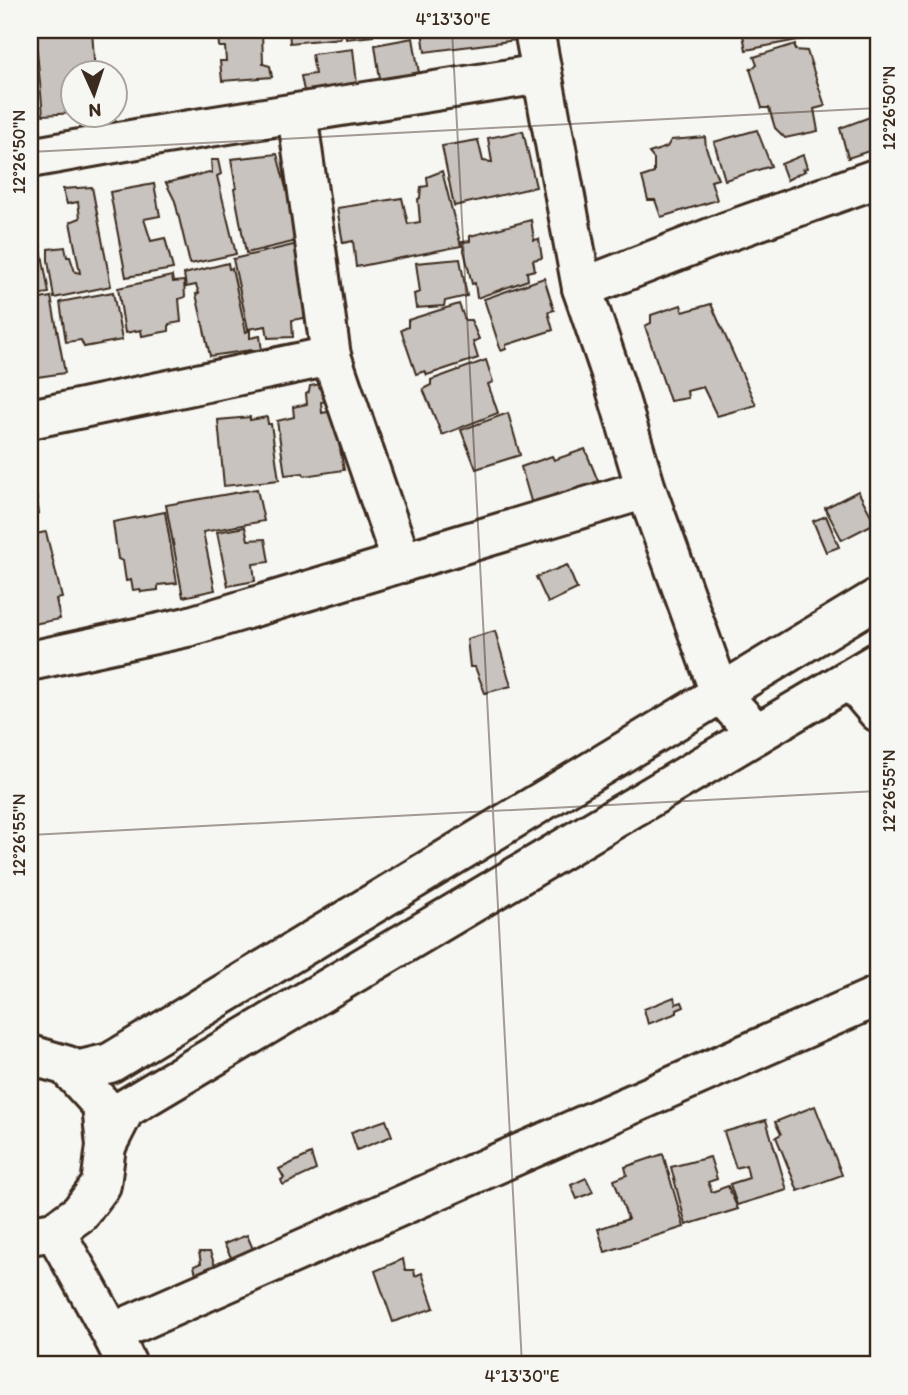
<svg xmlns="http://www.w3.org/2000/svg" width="908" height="1395" viewBox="0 0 908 1395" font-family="Itim,sans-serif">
<rect width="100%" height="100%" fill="#f6f6f2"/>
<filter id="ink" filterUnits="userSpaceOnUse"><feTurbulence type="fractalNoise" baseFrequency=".0143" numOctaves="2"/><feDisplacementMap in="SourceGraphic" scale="14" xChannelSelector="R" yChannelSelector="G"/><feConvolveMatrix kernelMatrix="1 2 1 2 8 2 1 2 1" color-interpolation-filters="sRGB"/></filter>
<g filter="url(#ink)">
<g fill="#c8c3be" stroke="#3b2a1e" stroke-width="2">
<polygon points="35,30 92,30 95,74 74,74 74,113 43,115"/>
<polygon points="218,30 262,30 263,64 270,66 272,77 222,81 220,61 226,61 225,47 219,47"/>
<polygon points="289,30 340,30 341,38 290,43"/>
<polygon points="345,30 373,30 373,36 346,39"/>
<polygon points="422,30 515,30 517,40 425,52"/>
<polygon points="742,30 812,30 813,37 746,50"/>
<polygon points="817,30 844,30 835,35 817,35"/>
<polygon points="413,38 419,73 380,79 375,45"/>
<polygon points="795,44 795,50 807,51 825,106 814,109 818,131 785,138 775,128 769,108 762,108 750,69 757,65 754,57"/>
<polygon points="353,49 357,84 304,91 301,76 315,74 312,54"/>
<polygon points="878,114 878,148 848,158 840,128"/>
<polygon points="757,130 771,166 725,180 714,142"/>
<polygon points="523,131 536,187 454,206 442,146 478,140 483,161 492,162 488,138"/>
<polygon points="705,137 706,148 718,179 711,181 717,200 661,217 655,200 648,200 642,177 654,173 654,159 649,153 667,147 671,140"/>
<polygon points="277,154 286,188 291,188 298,213 291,216 297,241 246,253 234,189 236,188 231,159"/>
<polygon points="803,155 807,168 803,169 805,171 787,180 781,164"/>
<polygon points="211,160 218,160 221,174 217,176 236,254 190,264 175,201 166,183 209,172 212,173"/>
<polygon points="442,171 461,246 356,267 353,241 343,243 337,208 402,198 408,224 420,222 418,199 420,198 421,187 428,186 427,177"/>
<polygon points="154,184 160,216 144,219 151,241 165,238 173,269 126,277 110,192"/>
<polygon points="92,187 111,286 54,298 48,260 48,249 65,247 67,257 70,257 75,272 80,273 70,222 80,218 78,202 67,204 63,189"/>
<polygon points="531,220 534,240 539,239 542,258 533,260 535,270 527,272 528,280 477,298 475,283 472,284 462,242 470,241 470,236"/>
<polygon points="39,238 49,293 30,296 30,239"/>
<polygon points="302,243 305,265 299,266 309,317 292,320 293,337 268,338 266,326 248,329 233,259"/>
<polygon points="460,259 467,296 445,301 444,306 416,308 414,294 420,292 416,263"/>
<polygon points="228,263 229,269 232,268 246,332 250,330 250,338 260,336 262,351 253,352 251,350 210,356 196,294 199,293 196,285 186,287 184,274"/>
<polygon points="172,276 173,282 184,281 185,297 179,299 181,322 169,324 169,331 142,336 141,330 125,333 118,288"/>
<polygon points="544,278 554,310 548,312 553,330 506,345 506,349 501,351 484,299"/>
<polygon points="113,292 122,340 84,347 81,340 66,342 60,302"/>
<polygon points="51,297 65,373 30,378 30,301"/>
<polygon points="459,304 465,320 471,320 479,339 473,342 478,358 427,375 425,371 416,374 401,330 408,327 408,320"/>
<polygon points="711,304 756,405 717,416 703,387 687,391 688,398 670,401 645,326 651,323 651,315 681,305 683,312"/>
<polygon points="486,360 493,382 488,384 498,413 442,435 423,389 431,385 431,380"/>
<polygon points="331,382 334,400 321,402 322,413 333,411 344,470 304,476 303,473 285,475 277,421 294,417 293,407 307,404 306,394 309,392 310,386"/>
<polygon points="508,413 520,455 476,469 461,430"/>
<polygon points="250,417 250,420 267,417 268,424 271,424 279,480 224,486 218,420"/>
<polygon points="585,449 598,481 533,508 521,467 552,456 554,460"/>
<polygon points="33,456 35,468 32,470 39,513 30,514 30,457"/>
<polygon points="257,489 264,521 203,532 215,590 183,597 166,505"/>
<polygon points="858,491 875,523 842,540 825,508"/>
<polygon points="165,512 177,583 158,585 158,590 141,592 140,589 133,590 131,580 126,581 123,561 118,559 113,522"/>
<polygon points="826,516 839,547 826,552 813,521"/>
<polygon points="245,527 248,540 265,539 269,562 253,564 255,581 228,586 217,532"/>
<polygon points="46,532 62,598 56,599 60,619 33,624 31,613 30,613 30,535"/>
<polygon points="567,565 577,589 548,603 536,577"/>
<polygon points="495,631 511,686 485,693 475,667 470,667 467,639"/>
<polygon points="674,997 676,1004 682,1002 684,1007 677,1010 677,1013 648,1024 644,1009"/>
<polygon points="815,1106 842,1175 798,1191 776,1137 781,1134 775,1122"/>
<polygon points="386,1120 392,1136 357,1150 351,1132"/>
<polygon points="766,1120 787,1190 737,1205 730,1184 749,1178 746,1165 736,1168 724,1132"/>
<polygon points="311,1154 316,1170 283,1185 281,1180 284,1178 279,1169"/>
<polygon points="663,1154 684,1227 605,1252 598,1229 628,1219 614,1180 627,1175 625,1167"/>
<polygon points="710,1157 717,1179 708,1182 712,1192 728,1186 738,1209 686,1225 671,1167"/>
<polygon points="586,1178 593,1192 577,1199 571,1185"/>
<polygon points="247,1235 253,1249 232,1259 224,1244"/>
<polygon points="199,1252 210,1252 216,1268 196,1274 194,1266 201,1263"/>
<polygon points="403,1259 405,1270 414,1270 415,1276 422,1273 434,1308 393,1322 375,1271"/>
<polygon points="828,1360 831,1365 810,1365"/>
<polygon points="871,1360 872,1365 855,1365"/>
</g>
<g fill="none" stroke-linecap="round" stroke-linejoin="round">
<g stroke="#3b2a1e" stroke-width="44">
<g id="minor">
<polyline points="534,30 582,288 614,382 646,489 720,693 757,734"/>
<polyline points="297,113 331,356 402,563"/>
<polyline points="30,158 159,135 541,74"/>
<polyline points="582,288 726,232 878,178"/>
<polyline points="30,419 331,356"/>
<polyline points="30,661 187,627 646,489"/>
<polyline points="850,679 878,712"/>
<path d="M55,1231C79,1276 106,1319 127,1365"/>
<polyline points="112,1333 878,996"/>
</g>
</g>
<g stroke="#3b2a1e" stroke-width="44">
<g id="major">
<polyline points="30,1055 68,1066 72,1072 102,1105 106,1146 101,1185 80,1213 55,1231 30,1235"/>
<polyline points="72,1072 110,1063 878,598"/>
<polyline points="106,1146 125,1109 878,662"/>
</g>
</g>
<use href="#minor" stroke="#f6f6f2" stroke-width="38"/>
<use href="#major" stroke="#f6f6f2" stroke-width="38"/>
</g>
</g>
<path fill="none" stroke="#3b2a1e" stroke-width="2" stroke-opacity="0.45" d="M452,30L522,1365M30,152L878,108M30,835L878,791"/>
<rect width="908" height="1395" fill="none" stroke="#f6f6f2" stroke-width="77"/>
<g transform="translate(94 94) rotate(177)"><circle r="33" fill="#f6f6f2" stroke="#aba49d" stroke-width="2"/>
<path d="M0-5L12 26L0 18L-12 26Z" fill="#3b2a1e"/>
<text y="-10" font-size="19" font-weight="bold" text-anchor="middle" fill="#3b2a1e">N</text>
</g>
<rect x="38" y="38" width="832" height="1318" fill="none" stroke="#3b2a1e" stroke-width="2.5"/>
<g font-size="18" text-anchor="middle" fill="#3b2a1e">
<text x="453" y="25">4°13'30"E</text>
<text transform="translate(889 108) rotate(-90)" y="6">12°26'50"N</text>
<text transform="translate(19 152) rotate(-90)" y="6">12°26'50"N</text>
<text transform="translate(889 791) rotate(-90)" y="6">12°26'55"N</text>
<text transform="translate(19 835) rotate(-90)" y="6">12°26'55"N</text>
<text x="522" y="1382">4°13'30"E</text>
</g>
</svg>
